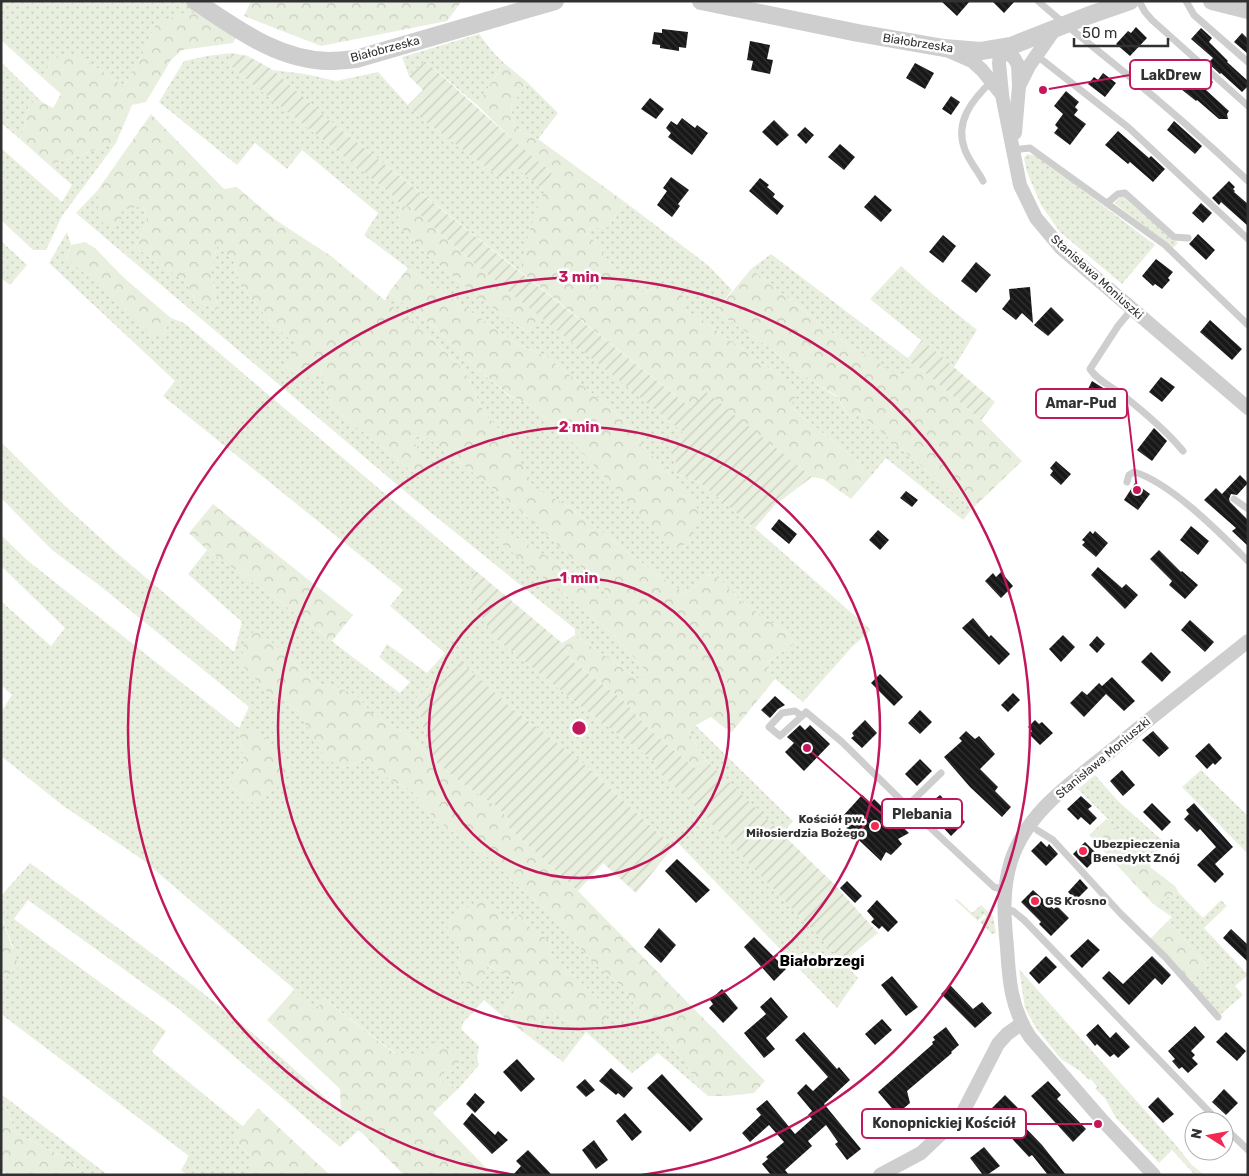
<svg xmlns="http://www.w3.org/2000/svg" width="1249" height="1176" viewBox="0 0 1249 1176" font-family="Rubik,sans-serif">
<defs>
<pattern id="grass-dots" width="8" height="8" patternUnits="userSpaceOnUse" patternTransform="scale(1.25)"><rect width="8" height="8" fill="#e9efde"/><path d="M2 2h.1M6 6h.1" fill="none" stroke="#c8cdbf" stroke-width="1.8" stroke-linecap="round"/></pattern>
<pattern id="forest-crowns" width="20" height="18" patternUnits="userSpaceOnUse" patternTransform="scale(1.25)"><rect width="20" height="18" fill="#e9efde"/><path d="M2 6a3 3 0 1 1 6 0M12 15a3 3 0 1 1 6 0" fill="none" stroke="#c8cdbf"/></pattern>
<pattern id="garden-furrows" width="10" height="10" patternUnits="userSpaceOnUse" patternTransform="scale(1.25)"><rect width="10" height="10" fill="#e9efde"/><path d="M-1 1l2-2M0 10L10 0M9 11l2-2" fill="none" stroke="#c8cdbf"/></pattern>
<pattern id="building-back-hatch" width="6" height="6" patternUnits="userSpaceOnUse" patternTransform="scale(1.25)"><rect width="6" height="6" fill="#181818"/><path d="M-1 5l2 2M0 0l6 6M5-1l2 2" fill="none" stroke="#313131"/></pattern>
</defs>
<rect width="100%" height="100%" fill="#fff"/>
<g fill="url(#grass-dots)" fill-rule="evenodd">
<polygon points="1,1 184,1 207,18 156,24 137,66 123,86 90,63 50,60 44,79 1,40"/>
<polygon points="479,34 492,51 504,63 477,105 425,61 409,76 402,57"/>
<path d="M231,53L229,64L246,79L389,192L402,206L397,224C432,263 484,303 528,332L540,316L683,432L675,458L677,474L699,482L755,528L871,630L852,647L803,702L775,679L765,663L796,643L786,632L742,602L714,574L707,576L686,594L658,575L568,506L532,487L513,445L484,413L465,371L433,340L385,301L389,292L438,330L474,366L509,396L530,405L572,442L690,492L641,445L638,434L607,405L547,357L519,345L408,268L364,235L378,213L302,150L287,169L255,143L237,165L159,102L184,61L207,56Z"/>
<polygon points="1,62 42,102 29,103 25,124 20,139 1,123"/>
<path d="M273,70L305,74L336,81L378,72L417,115L503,180L514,166L545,191C534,218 525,243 521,272L329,120Z"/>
<polygon points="527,82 558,113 538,139 515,128 511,107"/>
<polygon points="116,143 62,216 46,250 33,250 1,220 1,148 62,202 72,185 49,165"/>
<polygon points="1027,154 1038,156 1155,245 1122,284 1060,232 1041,205 1027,172 1024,158"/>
<polygon points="97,191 100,222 122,207 143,207 147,221 135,247 186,282 195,300 218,311 211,272 217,246 233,259 240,285 273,325 298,345 286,368 320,370 332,407 414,473 410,436 428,438 493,488 540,528 609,594 606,602 561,565 501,529 559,590 612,633 644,669 638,679 575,635 575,629 414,499 76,213"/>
<polygon points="1121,197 1125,197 1178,243 1173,248 1114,203"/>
<polygon points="625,202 709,266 732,290 718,309 724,317 766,345 809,379 837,397 852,421 859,413 972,509 963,520 886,458 871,476 862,465 791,407 783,377 761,363 701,319 686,311 658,289 635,294 607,259 585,229 608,227"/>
<path d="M67,232L71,245L66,258L163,335L171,318L184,323L476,571L471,579L495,638L583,708L655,762L653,767L689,799L858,978L837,1008L677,842L673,847L582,762L515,711L458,660L416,699L431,758L407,734L372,714L356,695L336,687L315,683L285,653L268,692L298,711L309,729L343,768L365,760L393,782L410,789L435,819L492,860L516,885L534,899L557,921L592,962L623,987L637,1008L673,1047L708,1096L658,1053L632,1073L586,1032L563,1062L531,1038L546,1009L586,1032L605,1006L550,952L551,942L529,926L519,914L505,923L448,935L460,946L458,973L481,984L487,966L512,976L517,989L501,1015L484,1000L463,1023L461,1029L479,1046L477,1057L479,1065L458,1089L440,1081L442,1069L451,1072L463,1058L395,1053L323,998L316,1013L292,992L294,989L143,860L62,805L1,756V712L12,695L1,685V601L51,646L65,628L1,566V535L27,560L239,728L249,707L99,585L52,550L1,498V442L64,505L118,554L234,652L242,622L188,574L207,550L275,598L400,693L410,682L379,657L387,644L427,673L445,653L390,606L403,590L163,396L175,381L49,263ZM239,729L254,803L230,786L244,762Z"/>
<polygon points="1,241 27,265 10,285 1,278"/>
<polygon points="771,254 914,363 901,378 844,342 751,269"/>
<polygon points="901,266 935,296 977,330 954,367 870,299"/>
<polygon points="695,725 793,821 781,835 706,760 687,730"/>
<polygon points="1201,770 1248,816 1248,854 1182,787"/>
<path d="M1095,775L1118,801L1165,843C1159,850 1154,857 1144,856C1140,850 1131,838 1123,837L1119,830L1109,825V820L1078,789Z"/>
<path d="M30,863C144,947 259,1030 359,1130L340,1147L180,1010L28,900L14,919L166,1031L152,1052L240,1124L236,1141L249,1155V1173L253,1175H187L181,1170L189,1156L1,1014V974L8,975L13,947L1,915V896Z"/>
<polygon points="1179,893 1203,918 1221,900 1227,906 1204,928 1248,975 1235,986 1243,995 1220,1015 1190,983 1208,966 1168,921 1172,917 1152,903"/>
<polygon points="957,899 972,913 981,905 993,916 996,933 992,934 980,922 986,917 984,914 978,921 955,900"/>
<polygon points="1019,969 1175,1144 1191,1164 1204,1175 1195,1175 1172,1150 1159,1163 1116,1118 1105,1098 1095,1089 1097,1087 1091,1079 1089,1080 1080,1071 1061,1059 1036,1028 1025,1008"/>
<polygon points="1,1094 13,1103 108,1175 83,1175 71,1161 16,1133 7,1110 1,1107"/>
</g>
<g fill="url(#forest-crowns)">
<polygon points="251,1 462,1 447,21 321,46 244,16"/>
<polygon points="188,11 207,18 237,36 233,43 182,50 171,60 146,102 132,105 116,143 49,165 20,139 25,124 29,103 42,102 53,108 61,94 44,79 50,60 71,53 90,63 123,86 137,66 156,24"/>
<polygon points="504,63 527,82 511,107 515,128 538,139 625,202 608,227 585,229 607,259 635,294 658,289 682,294 686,311 701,319 761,363 783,377 797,391 791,407 862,465 871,476 851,499 823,479 812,477 706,393 691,408 521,272 524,249 535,214 552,172 521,148 477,105"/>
<polygon points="151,114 224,189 237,187 277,221 331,256 433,340 465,371 484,413 513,445 533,487 568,506 658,575 686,594 707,576 714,574 742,602 786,632 796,643 765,663 775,679 731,733 711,717 687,730 706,760 695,768 650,730 623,700 572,661 562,643 575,635 638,679 644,669 612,633 497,540 501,528 561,565 606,601 609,594 540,528 493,488 428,438 410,436 431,470 414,473 332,407 320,370 303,380 286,368 297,345 273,325 240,285 233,259 217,246 211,272 218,311 195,300 186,282 135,247 147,221 143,207 122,208 121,226 99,222 97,191"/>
<path d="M402,206L411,207L475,264L540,316L528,332C484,303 432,263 397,224Z"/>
<polygon points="85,242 95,248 123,277 171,318 163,335 149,333 92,280 66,258 71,245"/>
<polygon points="408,268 519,345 547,357 607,405 638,434 641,445 690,492 701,516 689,540 675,552 572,442 530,405 510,396 474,366 438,330 389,292"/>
<polygon points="751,269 844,342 901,377 914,363 981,420 1022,461 972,509 859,413 852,421 837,396 809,379 766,345 724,317 718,309"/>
<polygon points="213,504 353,615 332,641 275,598 207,550 189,533"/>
<polygon points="256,629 285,653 315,683 336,687 356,695 372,714 407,734 431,758 463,784 496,806 509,819 506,825 578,891 765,1081 754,1093 727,1096 708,1096 673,1047 637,1008 623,987 592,962 557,921 534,899 516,885 492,860 435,819 410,789 393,782 365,760 343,768 325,758 298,711 268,692 241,664 244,641"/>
<polygon points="239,728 257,729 291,765 281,785 254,803 230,786 244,762"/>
<path d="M1106,819L1109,820V825L1119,830L1123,837C1131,838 1140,850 1144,856L1150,857L1152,860L1150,867L1175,886L1179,893L1152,903L1089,835Z"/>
<polygon points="487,900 505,923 520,914 529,926 551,942 550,952 605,1006 607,1019 586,1032 546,1009 531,1038 501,1015 517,989 511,976 488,966 481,984 471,987 458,973 460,946 448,936 447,922 457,911"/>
<polygon points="1,915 19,967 8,975 1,974"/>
<polygon points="1168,921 1208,966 1190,983 1149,940"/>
<polygon points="292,992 316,1012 323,998 394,1053 422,1054 435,1041 463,1058 451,1072 442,1069 440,1081 458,1089 433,1113 493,1175 404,1175 341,1112 340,1089 267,1020"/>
<polygon points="1,1107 7,1110 16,1133 71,1161 83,1175 8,1175 1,1170"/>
<polygon points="258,1108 330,1175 253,1175 249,1173 249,1155 236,1141 240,1124 243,1126"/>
</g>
<g fill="url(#garden-furrows)">
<polygon points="231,53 248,56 273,70 329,120 691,408 706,392 812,477 775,505 755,528 699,482 677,474 675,458 668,448 683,432 475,264 411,207 402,206 389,192 246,79 229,64"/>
<path d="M425,61C468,98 508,138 552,172L545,191L514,166L503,180L417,115L408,105L423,90L409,76Z"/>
<polygon points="922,340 995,402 981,420 908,358"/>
<polygon points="476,571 562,643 572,661 623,700 650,730 695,768 706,760 834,884 878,933 843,962 689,800 653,767 655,762 583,708 495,638 475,605 471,579"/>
<polygon points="458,659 515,711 582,762 673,847 636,893 603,863 578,891 506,825 509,819 496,806 463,784 431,758 416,699"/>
</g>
<g fill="url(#building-back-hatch)">
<polygon points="941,1 970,1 957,16"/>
<polygon points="992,1 1015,1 1004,13"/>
<polygon points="1136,27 1147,38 1130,56 1116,44 1128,31 1131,33"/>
<polygon points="1201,28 1212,38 1209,42 1228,61 1227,62 1248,81 1248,86 1242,92 1221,73 1220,74 1208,63 1213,58 1191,39"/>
<polygon points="662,29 688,32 686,48 679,47 679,51 660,48 660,45 652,44 654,32 662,33"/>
<polygon points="1242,33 1248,39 1248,54 1234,42"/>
<polygon points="750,41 770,45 767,59 773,60 770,74 751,70 753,61 747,60"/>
<polygon points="915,63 934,73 925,89 906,78"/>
<polygon points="1201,71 1213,82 1206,90 1229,111 1227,114 1228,119 1219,119 1197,100 1196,101 1181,89 1195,74 1197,76"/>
<polygon points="1103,73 1116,83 1105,97 1088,84 1094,77 1098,80"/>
<polygon points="1066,91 1079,102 1075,107 1078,110 1074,115 1086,124 1070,145 1054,133 1058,128 1055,125 1063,114 1054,106"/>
<polygon points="951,96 960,102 951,115 942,109"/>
<polygon points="650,98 664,109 656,119 641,109"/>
<polygon points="682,118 695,128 697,125 708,133 692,155 668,137 671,133 666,128 671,121 677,125"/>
<polygon points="774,120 789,135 777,146 762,132"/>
<polygon points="1174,121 1202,146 1195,154 1167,130"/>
<polygon points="805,127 814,135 806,144 797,135"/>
<polygon points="1118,131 1149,158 1151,156 1165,169 1153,182 1130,162 1128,164 1105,145"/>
<polygon points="840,144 855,157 844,170 828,157"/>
<polygon points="671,177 689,190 678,204 680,206 672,217 657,205 667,191 663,188"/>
<polygon points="760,178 769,185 767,187 775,194 773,197 784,206 777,215 749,191"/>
<polygon points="1229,181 1235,187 1233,189 1235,191 1234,192 1248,204 1248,226 1221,202 1219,205 1212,198"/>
<polygon points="875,195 892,210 881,222 864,207"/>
<polygon points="1201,203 1212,213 1203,223 1192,213"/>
<polygon points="1198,234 1215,250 1206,260 1189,244"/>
<polygon points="943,235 956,246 943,263 929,252"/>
<polygon points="1156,259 1173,272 1168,278 1170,280 1162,289 1155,284 1153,286 1142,276"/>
<polygon points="976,262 991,275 976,293 961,281"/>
<polygon points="1030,287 1033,323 1022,313 1016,320 1002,309 1010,299 1009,289"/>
<polygon points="1051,307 1064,320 1048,336 1034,325"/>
<polygon points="1210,320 1242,349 1232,360 1200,332"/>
<polygon points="1161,377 1175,387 1162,402 1149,392"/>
<polygon points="1092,381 1108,391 1099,408 1083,399"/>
<polygon points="1154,428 1167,441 1152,461 1137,450"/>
<polygon points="1056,461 1071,474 1061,485 1050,475 1053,471 1050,468"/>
<polygon points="1240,475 1248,483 1237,495 1231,494 1229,499 1230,502 1248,520 1248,546 1232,531 1236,528 1204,500 1216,488 1222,494"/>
<polygon points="1135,483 1150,494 1138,510 1124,500"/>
<polygon points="906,491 918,500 912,507 900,498"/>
<polygon points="779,519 797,534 789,544 771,529"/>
<polygon points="1191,526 1209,541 1198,555 1180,540"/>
<polygon points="878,530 889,540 880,550 869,540"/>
<polygon points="1090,531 1093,534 1095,531 1108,543 1096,557 1082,545 1085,542 1082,540"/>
<polygon points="1159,550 1181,572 1182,571 1198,585 1185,599 1169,585 1172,581 1150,559"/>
<polygon points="1098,567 1122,588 1126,584 1138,595 1125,609 1091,575"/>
<polygon points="1001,572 1013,586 1001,598 985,581 993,573 996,577"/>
<polygon points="973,618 989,637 991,635 1010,654 999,665 962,628"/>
<polygon points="1190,620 1214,642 1205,652 1181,630"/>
<polygon points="1063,635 1075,647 1061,662 1049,649"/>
<polygon points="1097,636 1105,644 1097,653 1089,645"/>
<polygon points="1151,652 1171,672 1162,682 1141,662"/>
<polygon points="880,674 903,697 894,706 871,683"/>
<polygon points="1112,677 1135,701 1124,711 1106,694 1084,717 1070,703 1082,691 1087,695 1099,683 1102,686"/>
<polygon points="1013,693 1020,700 1008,712 1001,705"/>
<polygon points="775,696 785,705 778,709 770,718 761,710"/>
<polygon points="920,710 932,722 920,734 908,723"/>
<polygon points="865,720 877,733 862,748 851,738 854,736 852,733"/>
<polygon points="1035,720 1039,724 1042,722 1053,733 1040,745 1029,734 1032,731 1028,727"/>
<polygon points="800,725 805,730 810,725 830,744 804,771 785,752 794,743 787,737"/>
<polygon points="966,731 975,739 979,736 995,754 980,769 998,787 995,791 1011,807 1002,817 970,787 944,757 962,741 959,738"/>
<polygon points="1153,731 1169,748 1159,757 1142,740"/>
<polygon points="1209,743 1222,758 1215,765 1213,763 1207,769 1195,756"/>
<polygon points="920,759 932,771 917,786 905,774"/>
<polygon points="1122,770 1135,785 1123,796 1110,781"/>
<polygon points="862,795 871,803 874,799 909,833 898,839 902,844 891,855 886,852 881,861 846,828 850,824 842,817"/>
<polygon points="940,795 965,822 951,836 938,822 942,817 930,803"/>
<polygon points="1081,796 1092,806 1088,809 1097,818 1090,825 1081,817 1078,820 1067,809"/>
<polygon points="1152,803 1171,822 1162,831 1143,812"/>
<polygon points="1194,803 1233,847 1215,864 1224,874 1215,883 1197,865 1216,847 1200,829 1197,832 1184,819 1189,814 1186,810"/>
<polygon points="1041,841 1047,847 1049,844 1058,854 1046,866 1031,851"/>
<polygon points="1085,842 1099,856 1087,868 1073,854"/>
<polygon points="677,859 710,890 696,903 665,871"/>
<polygon points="1080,879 1088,888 1076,900 1068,892"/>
<polygon points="847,881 862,896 855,903 840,888"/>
<polygon points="1033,890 1054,909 1057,906 1069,918 1051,936 1039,924 1041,922 1021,902"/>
<polygon points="877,900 898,922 888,932 882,926 879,929 871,922 874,919 867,911"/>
<polygon points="659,928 676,945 661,963 644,947"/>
<polygon points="1231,929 1248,945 1248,962 1223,938"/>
<polygon points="754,937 786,969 774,981 744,947"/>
<polygon points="1088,939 1100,950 1082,968 1070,956"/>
<polygon points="1046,956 1057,967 1039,984 1029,973"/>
<polygon points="1152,956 1171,975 1162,985 1155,978 1129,1005 1102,978 1109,971 1123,984"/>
<polygon points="892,976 918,1007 906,1016 881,985"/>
<polygon points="950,985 973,1009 982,1002 992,1013 975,1028 941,994"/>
<polygon points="722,989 738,1008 723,1023 709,1008 713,1004 710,1000"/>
<polygon points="771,997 788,1017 766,1038 775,1049 764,1058 744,1033 766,1014 760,1007"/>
<polygon points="882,1019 892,1030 875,1045 865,1034"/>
<polygon points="1098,1024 1110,1038 1116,1032 1130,1047 1118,1058 1114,1054 1110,1057 1097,1044 1095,1046 1086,1035"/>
<polygon points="1195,1026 1205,1037 1191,1051 1195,1055 1192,1058 1198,1064 1188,1073 1182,1067 1179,1069 1172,1061 1175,1059 1168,1051"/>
<polygon points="946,1027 959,1045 951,1052 952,1053 907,1091 910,1103 897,1114 878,1092 933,1044 932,1042 935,1040 933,1037"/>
<polygon points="804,1032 837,1069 839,1067 850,1080 824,1104 861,1149 847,1160 835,1144 838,1142 826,1125 808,1141 812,1146 785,1170 789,1175 771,1175 762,1164 768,1159 766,1157 784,1142 769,1125 750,1142 742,1133 761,1115 756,1109 767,1100 795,1134 812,1119 808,1115 812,1111 797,1093 806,1084 813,1091 828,1077 795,1040"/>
<polygon points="1226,1032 1246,1051 1237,1061 1216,1042"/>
<polygon points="517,1059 535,1079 521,1092 503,1072"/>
<polygon points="611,1068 633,1088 624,1098 618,1093 616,1095 599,1081"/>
<polygon points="662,1074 703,1119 690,1132 647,1088"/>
<polygon points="585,1079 595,1090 586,1097 576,1087"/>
<polygon points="1048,1081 1061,1095 1057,1099 1086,1129 1073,1142 1031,1096"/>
<polygon points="1224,1089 1238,1103 1226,1115 1212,1102"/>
<polygon points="475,1093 485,1102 475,1113 466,1104"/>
<polygon points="1005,1095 1020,1110 1014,1116 1042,1145 1066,1175 1048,1175 1032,1155 1029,1157 1002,1128 1001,1129 986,1114"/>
<polygon points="1158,1097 1174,1114 1163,1123 1148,1107"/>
<polygon points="472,1113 495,1135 498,1131 508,1140 492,1154 463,1124"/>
<polygon points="625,1113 642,1132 632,1141 616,1121"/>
<polygon points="594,1140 608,1160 596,1169 582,1150"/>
<polygon points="984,1147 1000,1166 987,1175 983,1175 970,1158"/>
<polygon points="528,1150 552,1175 513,1175 521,1166 516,1161"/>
</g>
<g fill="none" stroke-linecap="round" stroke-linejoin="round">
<g stroke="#cecece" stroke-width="7">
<path d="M1038,1C1066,26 1095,48 1124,72C1167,107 1208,143 1248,181"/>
<polyline points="1139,1 1145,12 1152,20 1248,106"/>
<polyline points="1186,1 1194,15 1248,62"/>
<polyline points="1036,55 1129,128 1248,239"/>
<polyline points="1012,150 1030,148 1165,245 1248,325"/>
<path d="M983,181C978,171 969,161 965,150C954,122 972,100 992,81"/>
<polyline points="1107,203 1118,194 1125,193 1174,237 1188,238"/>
<path d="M1132,309L1118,326L1090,369C1097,380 1110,386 1120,393C1143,411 1165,429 1183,451"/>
<path d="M1127,482L1129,475L1134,472C1170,482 1221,534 1248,561"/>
<polyline points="1234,499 1248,509"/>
<polyline points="802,716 780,736 769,727 782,713 795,711 802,716 806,712 842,742 907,806 994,887 1005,890"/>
<polyline points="907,806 941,773"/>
<polyline points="1037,830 1053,840 1121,914 1166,958 1218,1017"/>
<polyline points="1004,909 1013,911 1024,920 1218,1121"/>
<polyline points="1224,1127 1248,1150"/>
</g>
<g stroke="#cecece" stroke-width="14">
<polyline points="949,51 972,61 982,70 1002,95 1020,185 1036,218 1061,248 1248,408"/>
<polyline points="1019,86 1029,66 1055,29"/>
<polyline points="1002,94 999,63 1001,48 1014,58 1018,65 1019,86 1015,133"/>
<polyline points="880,1175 921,1153 962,1114 998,1044 1007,1034 1021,1024"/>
<path d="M1154,1175L1102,1120L1030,1037C1011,1008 1009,981 1007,947C1004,917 1002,890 1011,861C1027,811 1074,781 1112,750C1156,713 1202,678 1248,641"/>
</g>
<g stroke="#cecece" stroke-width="18">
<path d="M195,1C236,28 277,60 329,61C338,61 347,60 356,59L555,1"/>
<polyline points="701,1 858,33 944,48 981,51 1011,46 1087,16 1130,1"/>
<polyline points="1212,1 1248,10"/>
</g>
</g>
<g fill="none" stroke="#c2185b" stroke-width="2.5">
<circle cx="579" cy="728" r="150"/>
<circle cx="579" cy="728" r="301"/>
<path d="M516 1175A451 451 0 1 1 642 1175"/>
</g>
<g fill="#f22952" stroke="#fff" stroke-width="2">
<circle cx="875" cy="826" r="5"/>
<circle cx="1083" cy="851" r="5"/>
<circle cx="1035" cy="901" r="5"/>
</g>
<g text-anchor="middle" stroke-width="5" stroke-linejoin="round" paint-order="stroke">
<g font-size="12" fill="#313131" stroke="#fff">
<text transform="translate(918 43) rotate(9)" y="4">Białobrzeska</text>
<text transform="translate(385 49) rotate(-15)" y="4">Białobrzeska</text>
<text transform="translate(1097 277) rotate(42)" y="4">Stanisława Moniuszki</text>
<text transform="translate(1103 758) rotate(-40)" y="4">Stanisława Moniuszki</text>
</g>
<g font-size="12" font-weight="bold" fill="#313131" stroke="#fff" text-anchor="start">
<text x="865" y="823" text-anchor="end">Kościół pw.<tspan x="865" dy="14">Miłosierdzia Bożego</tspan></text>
<text x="1093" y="848">Ubezpieczenia<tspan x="1093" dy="14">Benedykt Znój</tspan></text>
<text x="1045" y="905">GS Krosno</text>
</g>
<g font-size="15" font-weight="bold" fill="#000" stroke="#fff">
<text x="822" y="966">Białobrzegi</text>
</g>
</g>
<circle cx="579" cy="728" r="8" fill="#c2185b" stroke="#fff" stroke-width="2.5"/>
<g font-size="15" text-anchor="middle" font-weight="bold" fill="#c2185b" stroke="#fff" stroke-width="5" stroke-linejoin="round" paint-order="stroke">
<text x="579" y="282">3 min</text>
<text x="579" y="432">2 min</text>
<text x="579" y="583">1 min</text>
</g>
<path fill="none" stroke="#c2185b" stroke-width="2" d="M1043 90L1130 75M1137 490L1127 403M807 748L882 814M1098 1124L1026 1124"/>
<g fill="#c2185b" stroke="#fff" stroke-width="2">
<circle cx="1043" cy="90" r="5"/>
<circle cx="1137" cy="490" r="5"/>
<circle cx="807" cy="748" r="5"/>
<circle cx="1098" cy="1124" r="5"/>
</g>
<g fill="#fff" stroke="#c2185b" stroke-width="2">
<rect x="1130" y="60" width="81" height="29" rx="5"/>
<rect x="1036" y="389" width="91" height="29" rx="5"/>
<rect x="882" y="799" width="80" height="29" rx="5"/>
<rect x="862" y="1109" width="164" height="29" rx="5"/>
</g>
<g font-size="14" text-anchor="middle" font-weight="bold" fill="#313131">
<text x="1171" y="80">LakDrew</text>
<text x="1081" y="408">Amar-Pud</text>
<text x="922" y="819">Plebania</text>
<text x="944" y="1128">Konopnickiej Kościół</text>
</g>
<rect width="1249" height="1176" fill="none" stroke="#313131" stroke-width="5"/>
<g transform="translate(1209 1136) rotate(281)"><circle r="24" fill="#ffffff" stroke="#adadad"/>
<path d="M0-4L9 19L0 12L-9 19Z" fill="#f22952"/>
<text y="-8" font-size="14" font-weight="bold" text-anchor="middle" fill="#313131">N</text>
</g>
<path d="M1074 38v8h94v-8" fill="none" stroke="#313131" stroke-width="2.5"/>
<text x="1082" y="38" font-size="15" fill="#313131" stroke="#ffffff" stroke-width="4" paint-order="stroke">50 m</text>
</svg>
